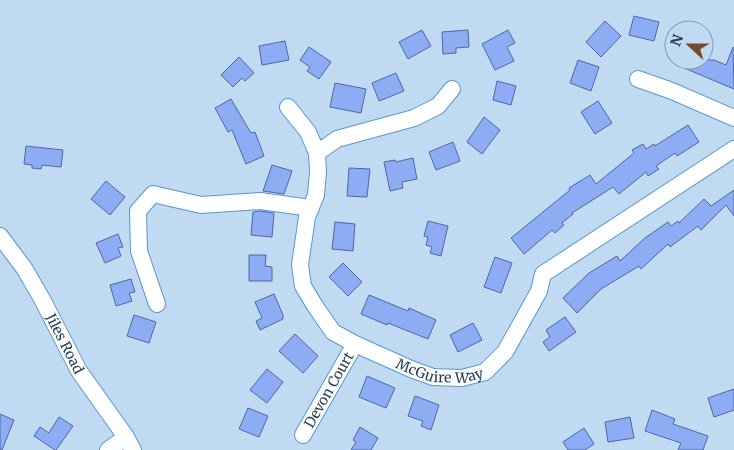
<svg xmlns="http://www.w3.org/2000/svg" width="734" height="450" viewBox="0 0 734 450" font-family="Merriweather,serif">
<rect width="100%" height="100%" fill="#c0daf2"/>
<g fill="#8eacf3" stroke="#4d66a8">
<polygon points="634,16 659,22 654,41 629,35"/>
<polygon points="605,21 621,36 601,57 586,42"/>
<polygon points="422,30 431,46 408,59 399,42"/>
<polygon points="468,30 469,47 456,48 456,53 443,54 442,32"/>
<polygon points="508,30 515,43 507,47 514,61 495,70 482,44"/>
<polygon points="285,41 289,60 262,65 259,46"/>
<polygon points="309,47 331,62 319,79 307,71 310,67 300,60"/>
<polygon points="733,47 734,89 684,68 687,60 714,60 726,65"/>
<polygon points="239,57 254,73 245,81 242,78 233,87 221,75"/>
<polygon points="578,60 599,67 591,91 570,83"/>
<polygon points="396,73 404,91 379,101 372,83"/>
<polygon points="497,81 516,86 511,105 493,100"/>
<polygon points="335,83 366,89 361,113 330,107"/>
<polygon points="231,99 251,133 255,132 264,156 246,164 232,130 228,132 215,108"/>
<polygon points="598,101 612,123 595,134 581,112"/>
<polygon points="484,117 500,130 482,154 467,142"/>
<polygon points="688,125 699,142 677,156 675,153 656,166 659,169 648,176 646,172 619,194 613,187 572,213 573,214 562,223 564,225 555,233 552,230 524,254 511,238 570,190 569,188 590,175 596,184 634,153 632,150 643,144 646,149 654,144 655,146"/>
<polygon points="453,142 460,161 436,170 429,152"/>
<polygon points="26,146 63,150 61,167 42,165 41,169 32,168 32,165 24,164"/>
<polygon points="413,158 417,179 402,182 403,188 390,191 384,162 395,160 396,162"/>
<polygon points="272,165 292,171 284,194 263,191"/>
<polygon points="349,168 370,169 367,197 347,196"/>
<polygon points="106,181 125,197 110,215 91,199"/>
<polygon points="734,190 734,216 726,205 701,230 698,226 670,247 668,244 641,269 639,266 601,289 577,313 563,298 589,273 617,256 620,261 645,238 668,222 671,226 678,221 679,223 704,199 711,206"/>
<polygon points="260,211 274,213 272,237 251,235 253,212"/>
<polygon points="428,221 448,226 441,256 430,253 432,247 426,245 428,237 424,236"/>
<polygon points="335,222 355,224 353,251 332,249"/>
<polygon points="118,234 123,247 118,248 121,256 105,263 96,243"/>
<polygon points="249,255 266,255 265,266 272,267 272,281 249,281"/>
<polygon points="495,257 512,263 501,293 484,287"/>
<polygon points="343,263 362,282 348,296 329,277"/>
<polygon points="131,279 135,292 129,293 132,301 116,306 110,285"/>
<polygon points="274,294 283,315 283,319 260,330 256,321 262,318 255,302"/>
<polygon points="369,295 408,311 409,308 436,320 428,339 388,323 387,325 361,314"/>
<polygon points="134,315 156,322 149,343 127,336"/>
<polygon points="565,317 576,332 549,351 543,342 550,337 546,330"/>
<polygon points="473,323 482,340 458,352 450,335"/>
<polygon points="295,334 318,356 303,373 279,351"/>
<polygon points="267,369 283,382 267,403 250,390"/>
<polygon points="367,376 395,388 386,408 359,397"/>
<polygon points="734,389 734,410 714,417 708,398"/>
<polygon points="415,396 439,405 431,430 421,426 423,421 408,416"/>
<polygon points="248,408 268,416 259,437 239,429"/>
<polygon points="652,410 675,419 673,424 708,436 703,450 678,450 681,443 645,431"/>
<polygon points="0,414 14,420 2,450 0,450"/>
<polygon points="59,417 73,426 56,450 55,450 34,436 40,427 49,433"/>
<polygon points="630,417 634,438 608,442 605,422"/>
<polygon points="360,427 378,438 371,450 351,450 356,442 353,440"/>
<polygon points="584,428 594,444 585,450 568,450 563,442"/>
</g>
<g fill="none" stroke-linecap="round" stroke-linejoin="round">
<g stroke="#5698d0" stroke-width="18">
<g id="minor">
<polyline points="638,79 672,91 734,118"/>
<path id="s1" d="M288,107L308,132L317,153L318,172L316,195L307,217L300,265L303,286L315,306L333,332L355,344L411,369L433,377L462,378L485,372L505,352L539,291L543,274L734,149"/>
<polyline points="317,153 337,139 414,118 438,106 452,89"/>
<path id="s2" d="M0,236L24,268L42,299L79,371L126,437L133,450"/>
<polyline points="157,304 139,251 138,211 153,194 201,205 260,201 311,208"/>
<path id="s3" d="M303,435L355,344"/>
<polyline points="108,450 126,437"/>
</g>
</g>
<use href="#minor" stroke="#fff" stroke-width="16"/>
</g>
<g text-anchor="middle" stroke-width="4" stroke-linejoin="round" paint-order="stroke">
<g font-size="14" fill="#244058" stroke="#c0daf2">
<text dy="5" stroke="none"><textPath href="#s2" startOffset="126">Jiles Road</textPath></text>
<text dy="5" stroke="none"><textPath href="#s1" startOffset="361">McGuire Way</textPath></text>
<text dy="5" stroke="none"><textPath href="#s3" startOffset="52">Devon Court</textPath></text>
</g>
</g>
<g transform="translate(689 45) rotate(291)"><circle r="24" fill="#c0daf2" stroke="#829cb4"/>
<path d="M0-4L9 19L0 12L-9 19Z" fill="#714e27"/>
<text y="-8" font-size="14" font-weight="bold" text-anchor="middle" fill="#244058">N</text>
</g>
</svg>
